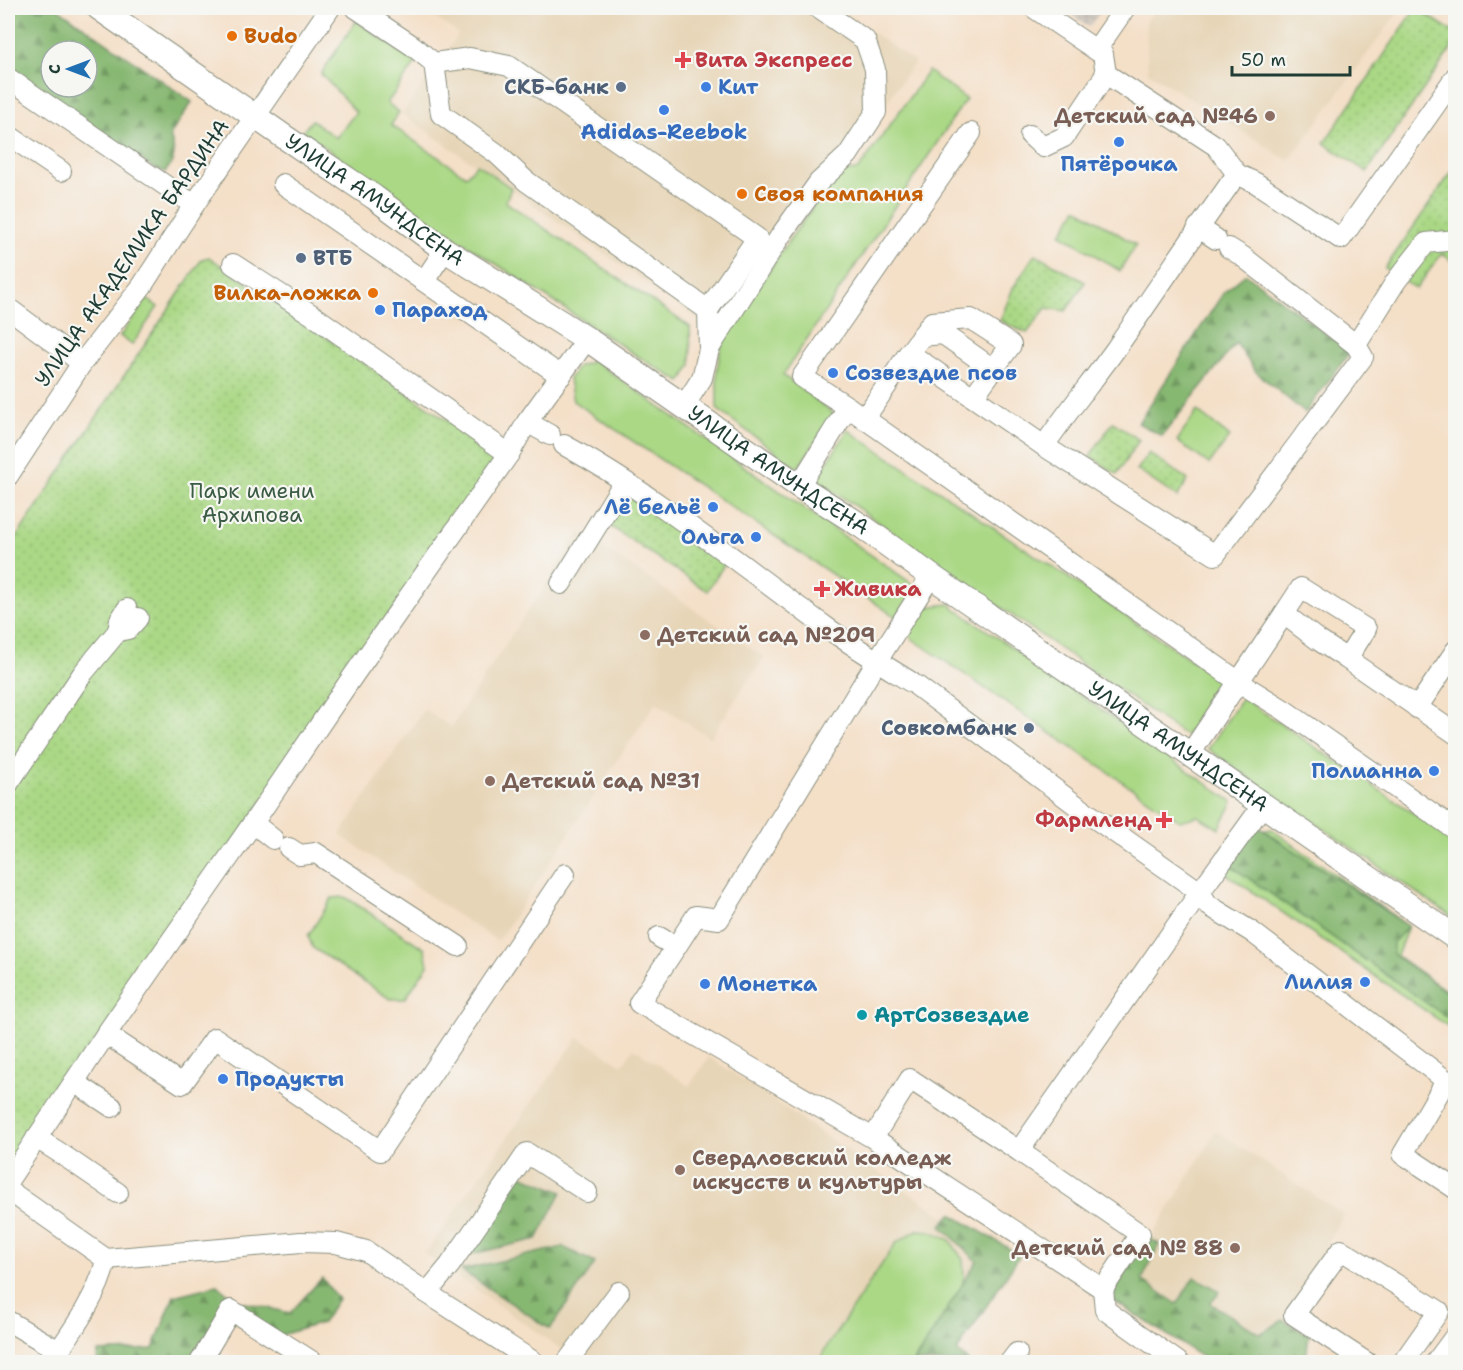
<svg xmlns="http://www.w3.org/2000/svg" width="1463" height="1370" viewBox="0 0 1463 1370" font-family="'Shantell Sans',sans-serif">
<defs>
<pattern id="industrial-grid" width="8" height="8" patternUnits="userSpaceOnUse" patternTransform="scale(1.5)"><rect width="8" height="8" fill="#cbc3b8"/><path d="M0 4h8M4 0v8" fill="none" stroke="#aea89f"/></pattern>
<pattern id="forest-firs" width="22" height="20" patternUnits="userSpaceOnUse" patternTransform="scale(1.5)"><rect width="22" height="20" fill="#87b872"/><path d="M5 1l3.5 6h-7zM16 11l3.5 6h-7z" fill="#6e975e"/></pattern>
<pattern id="park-dots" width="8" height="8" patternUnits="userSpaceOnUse" patternTransform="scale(1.5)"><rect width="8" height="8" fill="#aad885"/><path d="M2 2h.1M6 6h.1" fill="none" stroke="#92ba73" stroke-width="1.8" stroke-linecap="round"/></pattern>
</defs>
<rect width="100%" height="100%" fill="#f6f6f2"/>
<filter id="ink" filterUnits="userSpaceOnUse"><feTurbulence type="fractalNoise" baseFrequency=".0167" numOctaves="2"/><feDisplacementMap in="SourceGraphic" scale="12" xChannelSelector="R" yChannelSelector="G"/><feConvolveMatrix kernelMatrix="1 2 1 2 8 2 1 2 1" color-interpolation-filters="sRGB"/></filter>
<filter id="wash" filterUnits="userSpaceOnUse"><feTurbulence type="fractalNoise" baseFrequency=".008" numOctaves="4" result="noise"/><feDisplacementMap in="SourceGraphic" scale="24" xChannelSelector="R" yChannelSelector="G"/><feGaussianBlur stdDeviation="1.35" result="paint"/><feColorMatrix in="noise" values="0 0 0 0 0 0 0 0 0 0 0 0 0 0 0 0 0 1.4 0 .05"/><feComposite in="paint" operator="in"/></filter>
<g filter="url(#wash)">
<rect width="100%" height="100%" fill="#f4dfc7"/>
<g fill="#e7d5b7">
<polygon points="421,8 836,8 915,62 723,336 402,114 459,34"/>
<polygon points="1156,8 1401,8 1289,161 1148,72 1146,22"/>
<polygon points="580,532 764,657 710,738 656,702 498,941 466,921 340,835 424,709 451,727"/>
<polygon points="578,1037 622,1065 634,1048 689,1086 709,1057 1012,1262 944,1362 580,1362 425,1254"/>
<polygon points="1216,1131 1344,1215 1258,1362 1125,1281"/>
</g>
<polygon fill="url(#industrial-grid)" points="1071,8 1103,8 1089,27 1068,12"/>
<g fill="#aad885" stroke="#648a5c" stroke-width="1.5">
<polygon points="356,21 416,63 387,103 399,112 391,125 466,176 477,164 511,188 506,202 690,327 691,365 681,382 645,361 409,207 303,131 312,120 336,138 356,112 321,74"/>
<polygon points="928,71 966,99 783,375 834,414 798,468 717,409 717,370 722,341 788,242 837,174 859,169"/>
<polygon points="1077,208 1136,245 1120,271 1061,234"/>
<polygon points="147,299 158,307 132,345 120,336"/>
<polygon points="594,361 918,588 896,617 573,401 569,379 578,366"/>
<polygon points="1197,411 1230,437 1209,464 1177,441"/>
<polygon points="848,430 1224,682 1186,736 816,479"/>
<polygon points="949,604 1233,802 1219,829 1198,816 1180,821 911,638 912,626 924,607"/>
<polygon points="1242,698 1455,841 1455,919 1208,749"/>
<polygon points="1271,829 1408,926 1397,956 1455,997 1455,1031 1225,873 1252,833"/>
<polygon points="345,897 425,949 428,965 405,999 390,999 313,948 308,936 332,898"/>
<polygon points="917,1230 931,1231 950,1240 963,1260 964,1277 960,1293 913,1362 822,1362 824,1351 896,1243"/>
</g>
<g fill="url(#forest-firs)" stroke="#537a53" stroke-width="1.5" fill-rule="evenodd">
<path d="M8,8H57L192,102L170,135C175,153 177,158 165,172L153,168L8,67ZM51,51H87V87H51Z"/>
<polygon points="1246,274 1350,352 1305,413 1256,372 1236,343 1162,436 1138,423 1224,292"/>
<polygon points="1254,824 1408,926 1393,943 1393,954 1455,998 1455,1023 1227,863"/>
<polygon points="521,1175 562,1192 537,1239 467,1255"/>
<polygon points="951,1214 1020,1255 957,1351 969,1362 914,1362 977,1261 941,1226"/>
<polygon points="1147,1237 1159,1244 1142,1280 1177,1304 1194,1277 1220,1291 1210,1303 1260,1334 1283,1320 1309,1335 1306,1359 1302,1362 1210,1362 1114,1301 1115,1289"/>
<polygon points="563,1247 595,1263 550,1329 461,1270"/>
<polygon points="322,1278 338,1299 322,1323 271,1338 219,1315 192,1362 97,1362 98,1352 153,1349 174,1296 217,1285 238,1301 290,1313"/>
</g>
<g fill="url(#park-dots)" stroke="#648a5c" stroke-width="1.5">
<polygon points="1416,8 1455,33 1455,43 1367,172 1324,143"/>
<polygon points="1455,167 1455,264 1442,253 1416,289 1385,268"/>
<polygon points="1035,254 1085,282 1066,311 1046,308 1027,333 1000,321 1013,288"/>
<polygon points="209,257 499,456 8,1172 8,550 202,259"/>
<polygon points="1113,422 1139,440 1117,474 1090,456"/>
<polygon points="1149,453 1188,480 1177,497 1137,470"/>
<polygon points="627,495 726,562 707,591 607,524"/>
</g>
</g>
<g filter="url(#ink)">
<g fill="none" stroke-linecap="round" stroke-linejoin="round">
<g stroke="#8a8e7e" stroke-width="22">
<g id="minor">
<polyline points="356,8 413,46 434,63"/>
<polyline points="1034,8 1096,50 1125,8"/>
<polyline points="1106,74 1216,146 1237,174"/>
<polyline points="8,78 194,205"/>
<polyline points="8,135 61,171"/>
<polyline points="1030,135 1043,147 1064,137 1106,74 1103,54 1096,50"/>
<polyline points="283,184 561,376"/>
<polyline points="1198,227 1216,239"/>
<polyline points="233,264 314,316 509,454"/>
<polyline points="424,281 445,250"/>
<polyline points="8,308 82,363"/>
<polyline points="921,336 943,334 993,369"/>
<polyline points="1356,345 1396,281 1426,243 1456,240"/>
<polyline points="709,349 781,235 819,182 848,155 876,112 875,69 865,40 818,8"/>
<polyline points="909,353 932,322 971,319 1011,345 973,397"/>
<polyline points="684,406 702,378 709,349 708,310 757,238 509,66 470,58 434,63 441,114 496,153 526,181 708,310"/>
<polyline points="848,407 802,377 971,133"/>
<polyline points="864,419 909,353 1044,446 1215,555 1363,357 1356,345 1242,256 1229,248"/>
<polyline points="527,422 550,435"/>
<path d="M564,445C657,496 740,565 826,627C854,647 882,664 911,682"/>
<path d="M1044,446C1066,413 1092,382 1115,350C1156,292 1195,232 1237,174L1256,183L1341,239L1456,76"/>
<polyline points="8,476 82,363 142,286 194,205 330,8"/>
<polyline points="799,486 848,407 1242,684 1284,710 1456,830"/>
<polyline points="561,584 624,482"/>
<polyline points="127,609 120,620 118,631 128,629 138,618"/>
<polyline points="1284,614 1301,588 1366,629 1347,659"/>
<polyline points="917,686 1076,805 1200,892 1208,905 1252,932 1456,1088"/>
<polyline points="1417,708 1456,650"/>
<polyline points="1190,754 1284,614 1318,640 1347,659 1456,734"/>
<polyline points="8,784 83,673 118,631"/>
<polyline points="253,823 273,839"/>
<polyline points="289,848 300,855 316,853 458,946"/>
<polyline points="659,937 676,947 639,1003 873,1138"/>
<polyline points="676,947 696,916 719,919 877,661 931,576"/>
<polyline points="106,1034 182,1084 215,1038 380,1151 565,874"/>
<polyline points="1446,1081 1403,1154 1456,1189"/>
<polyline points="74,1082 112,1107"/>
<polyline points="36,1138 57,1151 118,1193"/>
<polyline points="1019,1151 1140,1234 1103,1289 873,1138 910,1079 1019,1151 1200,892 1263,805"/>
<polyline points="8,1181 106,1034 253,823 353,676 509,454 527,422 587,339"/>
<polyline points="8,1190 106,1259 301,1242 336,1243 366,1251 427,1293 534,1362"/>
<polyline points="1103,1289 1105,1310 1178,1362"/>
<polyline points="427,1293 450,1265 527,1153 587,1192"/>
<polyline points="8,1321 59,1351"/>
<path d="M51,1362C71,1333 100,1293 106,1259"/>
<polyline points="200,1362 231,1310 313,1362"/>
<polyline points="567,1362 619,1292"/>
<polyline points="1010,1362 1017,1353"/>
<polyline points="1366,1362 1294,1315 1341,1250 1439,1311 1403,1362"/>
<polyline points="1436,1362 1456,1335"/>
</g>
</g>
<g stroke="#8a8e7e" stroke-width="26">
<g id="major">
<path id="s1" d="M99,8L283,136L374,197L445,250L587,339L799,486L863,527L931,576L1456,938"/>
</g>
</g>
<use href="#minor" stroke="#fff" stroke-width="20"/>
<use href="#major" stroke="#fff" stroke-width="24"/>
</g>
</g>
<g fill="#e8710a" stroke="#f6f6f2" stroke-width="2">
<circle cx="232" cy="36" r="6"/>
<circle cx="742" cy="194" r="6"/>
<circle cx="373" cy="293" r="6"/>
</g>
<g fill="#e0444e" stroke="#f6f6f2" stroke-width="2">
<path d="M680 51h6v6h6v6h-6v6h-6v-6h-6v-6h6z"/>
<path d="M819 580h6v6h6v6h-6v6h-6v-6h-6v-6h6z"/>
<path d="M1161 811h6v6h6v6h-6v6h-6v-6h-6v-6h6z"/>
</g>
<g fill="#5c6f8a" stroke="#f6f6f2" stroke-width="2">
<circle cx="621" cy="87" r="6"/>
<circle cx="301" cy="258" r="6"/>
<circle cx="1029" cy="728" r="6"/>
</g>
<g fill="#3f7fe0" stroke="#f6f6f2" stroke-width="2">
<circle cx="706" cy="87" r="6"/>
<circle cx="664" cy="110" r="6"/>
<circle cx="1119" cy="142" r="6"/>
<circle cx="380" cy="310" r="6"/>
<circle cx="833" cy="373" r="6"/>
<circle cx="713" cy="507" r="6"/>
<circle cx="756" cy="537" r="6"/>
<circle cx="1434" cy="771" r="6"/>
<circle cx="1365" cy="982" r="6"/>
<circle cx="705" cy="984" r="6"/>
<circle cx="223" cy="1079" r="6"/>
</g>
<g fill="#8d6e63" stroke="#f6f6f2" stroke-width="2">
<circle cx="1270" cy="116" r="6"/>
<circle cx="645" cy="635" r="6"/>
<circle cx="490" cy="781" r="6"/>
<circle cx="680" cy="1170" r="6"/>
<circle cx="1235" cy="1248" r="6"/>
</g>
<circle fill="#0f9aa8" stroke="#f6f6f2" stroke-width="2" cx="862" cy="1015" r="6"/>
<g text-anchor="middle" stroke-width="4.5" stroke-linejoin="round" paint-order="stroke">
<g font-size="21" font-weight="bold" fill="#c56008" stroke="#f6f6f2" text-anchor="start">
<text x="244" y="43">Budo</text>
<text x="754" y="201">Своя компания</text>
<text x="361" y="300" text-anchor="end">Вилка-ложка</text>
</g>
<g font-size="21" font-weight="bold" fill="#be3a42" stroke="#f6f6f2" text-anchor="start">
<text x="695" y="67">Вита Экспресс</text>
<text x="834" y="596">Живика</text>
<text x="1152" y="827" text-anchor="end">Фармленд</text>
</g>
<g font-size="21" font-weight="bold" fill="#4e5e75" stroke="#f6f6f2" text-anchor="end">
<text x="609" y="94">СКБ-банк</text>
<text x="313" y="265" text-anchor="start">ВТБ</text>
<text x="1017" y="735">Совкомбанк</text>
</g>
<g font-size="21" font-weight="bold" fill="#366cbe" stroke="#f6f6f2" text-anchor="start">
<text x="718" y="94">Кит</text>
<text x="664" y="139" text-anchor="middle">Adidas-Reebok</text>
<text x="1119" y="171" text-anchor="middle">Пятёрочка</text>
<text x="392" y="317">Параход</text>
<text x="845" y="380">Созвездие псов</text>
<text x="701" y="514" text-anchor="end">Лё бельё</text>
<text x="744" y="544" text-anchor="end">Ольга</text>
<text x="1422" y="778" text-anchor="end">Полианна</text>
<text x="1353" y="989" text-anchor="end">Лилия</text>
<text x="717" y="991">Монетка</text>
<text x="235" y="1086">Продукты</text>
</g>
<g font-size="21" font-weight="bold" fill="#785e54" stroke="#f6f6f2" text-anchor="start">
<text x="1258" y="123" text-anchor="end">Детский сад №46</text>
<text x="657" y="642">Детский сад №209</text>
<text x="502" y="788">Детский сад №31</text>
<text x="692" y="1165">Свердловский колледж<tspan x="692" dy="24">искусств и культуры</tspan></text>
<text x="1223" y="1255" text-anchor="end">Детский сад № 88</text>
</g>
<g font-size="21" fill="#1f3d34" stroke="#f6f6f2">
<text dy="7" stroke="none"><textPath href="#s1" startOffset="336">УЛИЦА АМУНДСЕНА</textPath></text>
<text transform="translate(132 253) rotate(-55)" y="7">УЛИЦА АКАДЕМИКА БАРДИНА</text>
<text dy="7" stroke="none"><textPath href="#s1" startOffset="822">УЛИЦА АМУНДСЕНА</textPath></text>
<text dy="7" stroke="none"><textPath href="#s1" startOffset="1308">УЛИЦА АМУНДСЕНА</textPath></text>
</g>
<g font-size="21" fill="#3b5c44" stroke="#f6f6f2">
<text x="252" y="498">Парк имени<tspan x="252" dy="24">Архипова</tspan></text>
</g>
<g font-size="21" font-weight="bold" fill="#0d838f" stroke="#f6f6f2" text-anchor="start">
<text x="874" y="1022">АртСозвездие</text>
</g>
</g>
<rect width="1463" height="1370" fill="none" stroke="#f6f6f2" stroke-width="30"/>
<g transform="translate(69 69) rotate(270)"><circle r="28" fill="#f6f6f2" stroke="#a0aca6" stroke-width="1.5"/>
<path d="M0-4.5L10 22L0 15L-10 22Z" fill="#1f6fb2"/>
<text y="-9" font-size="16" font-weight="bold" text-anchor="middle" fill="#1f3d34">С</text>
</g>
<path d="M1232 66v9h118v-9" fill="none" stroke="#1f3d34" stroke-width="3"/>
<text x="1241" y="66" font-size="18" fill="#1f3d34" stroke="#f6f6f2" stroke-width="4.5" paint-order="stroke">50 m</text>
</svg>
